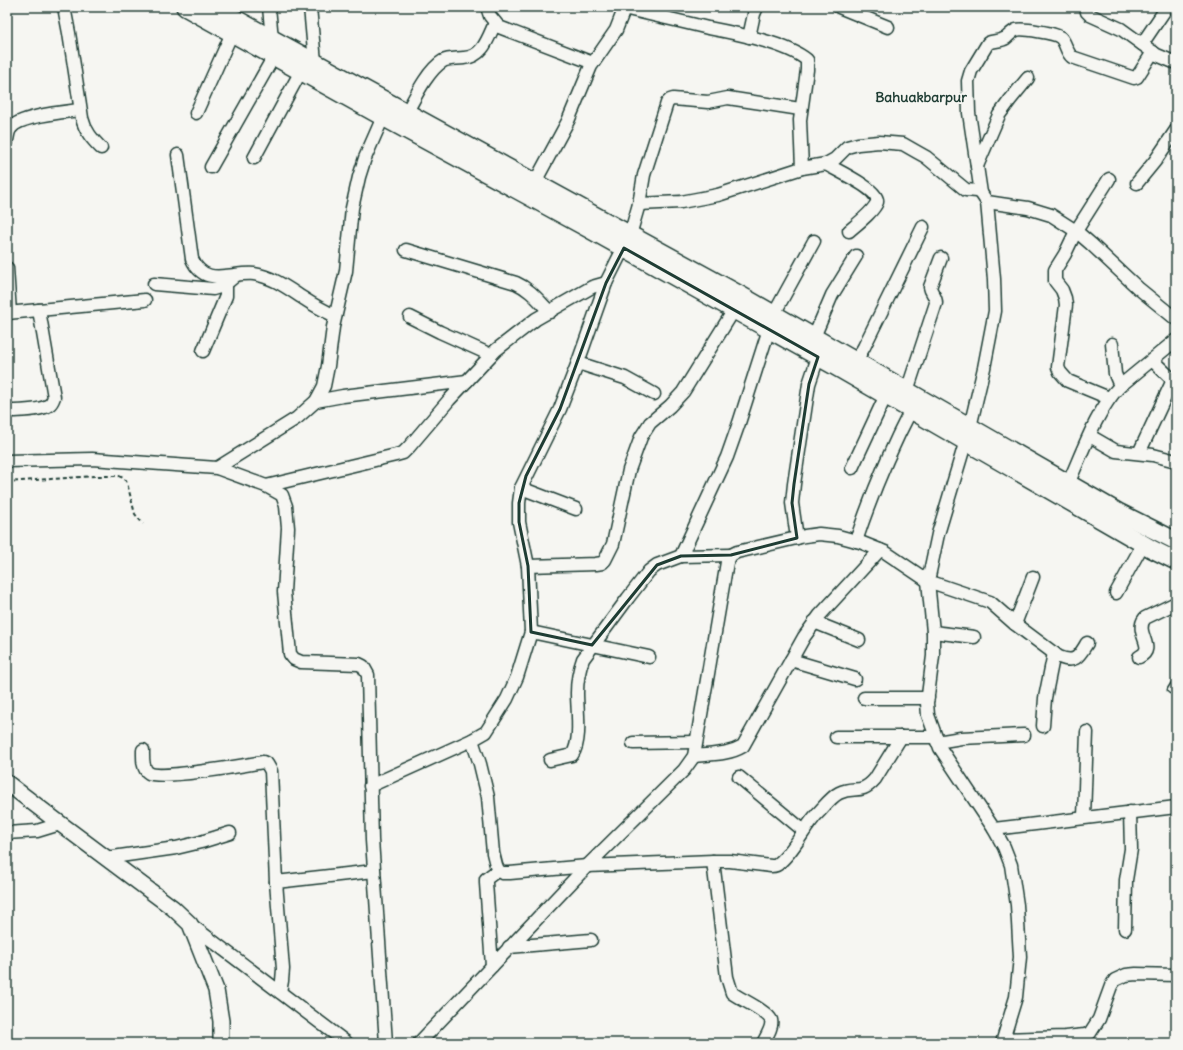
<svg xmlns="http://www.w3.org/2000/svg" width="1183" height="1050" viewBox="0 0 1183 1050" font-family="Delius,sans-serif">
<rect width="100%" height="100%" fill="#f6f6f2"/>
<filter id="ink" filterUnits="userSpaceOnUse"><feTurbulence type="fractalNoise" baseFrequency=".025" numOctaves="2"/><feDisplacementMap in="SourceGraphic" scale="8" xChannelSelector="R" yChannelSelector="G"/><feConvolveMatrix kernelMatrix="1 2 1 2 8 2 1 2 1" color-interpolation-filters="sRGB"/></filter>
<g filter="url(#ink)">
<g fill="none" stroke-linecap="round" stroke-linejoin="round">
<g stroke="#1f3d34" stroke-width="9">
<polyline id="service" points="1171,690 1176,682"/>
</g>
<g stroke="#1f3d34" stroke-width="15">
<g id="minor">
<path d="M64,7L69,33L82,118C85,131 92,139 101,148"/>
<polyline points="269,7 272,39"/>
<polyline points="310,7 315,62"/>
<polyline points="487,7 490,16 499,27 593,63"/>
<polyline points="839,7 888,27"/>
<polyline points="1086,7 1087,12 1090,15 1121,29 1157,55 1176,63"/>
<path d="M624,8C652,15 680,21 708,28C734,33 787,43 807,60V70L800,120L802,168"/>
<polyline points="749,37 754,14 757,7"/>
<polyline points="1142,44 1167,7"/>
<path d="M407,112C415,97 428,70 443,61C449,58 457,59 464,58C483,57 488,38 495,23"/>
<polyline points="196,113 232,33"/>
<path d="M7,140C8,136 8,131 11,128C19,116 65,112 80,110"/>
<path d="M178,155L192,259C205,288 230,272 254,274C274,277 290,290 306,300C315,306 325,311 335,316"/>
<polyline points="254,158 301,71"/>
<path d="M826,164C836,170 880,190 877,202C874,211 857,224 849,231"/>
<polyline points="977,166 999,115 1010,100 1028,78"/>
<polyline points="211,167 274,56"/>
<polyline points="1109,179 1076,231 1065,254 1055,270 1055,281 1062,290 1065,298 1066,305 1058,367 1060,372 1068,381 1109,398"/>
<polyline points="535,182 568,121 591,66 616,30 625,7"/>
<polyline points="1137,183 1155,161 1176,130"/>
<path d="M981,193L969,113L968,81L971,71L988,43C993,41 1001,41 1006,38C1009,35 1012,32 1016,30C1022,28 1056,33 1061,38C1066,43 1066,52 1072,57L1134,78L1137,77L1153,52"/>
<polyline points="987,202 994,279 995,311 984,368 970,427 938,534 928,581 933,632 933,656 927,703 928,715 940,748 994,829 1004,847 1011,865 1017,905 1020,957 1016,997 1002,1043"/>
<polyline points="639,204 681,202 718,195 802,168 826,164 835,159 847,147 858,144 879,142 903,144 917,152 926,157 966,190 977,191 981,193 987,202 1028,208 1051,215 1076,231 1091,244 1138,288 1176,319"/>
<path d="M406,250L516,283C530,289 539,301 550,312"/>
<polyline points="7,268 10,313"/>
<path d="M154,284L213,289C223,287 228,282 235,276"/>
<polyline points="7,313 145,300"/>
<polyline points="774,314 814,241"/>
<polyline points="410,317 440,332 491,355"/>
<polyline points="814,337 832,295 856,256"/>
<polyline points="1112,344 1115,374 1120,386"/>
<polyline points="203,351 226,296 226,284"/>
<polyline points="1152,360 1176,383"/>
<polyline points="856,361 864,347 923,227"/>
<polyline points="578,363 625,378 654,394"/>
<path d="M907,391L936,303C936,296 931,293 930,287L941,258"/>
<polyline points="316,401 343,396 467,381"/>
<path d="M7,411C18,411 40,411 49,405C52,403 53,400 54,397L39,310"/>
<polyline points="1090,436 1116,451 1153,455 1176,461"/>
<polyline points="1139,453 1173,380"/>
<polyline points="7,461 92,459 217,468 266,486 282,495 286,506 288,528 284,592 290,654 294,659 301,662 359,664 363,666 368,675 372,840 386,1043"/>
<polyline points="217,468 297,418 316,401 324,386 328,366 333,327 346,271 352,208 359,177 365,158 383,117"/>
<polyline points="852,468 886,395"/>
<path d="M1068,484C1082,453 1097,409 1120,386L1176,340"/>
<polyline points="266,486 396,455 403,453 409,447 449,400 496,350 536,319 592,287 606,283"/>
<polyline points="521,488 576,509"/>
<polyline points="797,538 792,503 794,484 809,384 818,357"/>
<path d="M856,541C871,496 889,452 911,410"/>
<polyline points="681,556 727,457 739,423 769,329"/>
<polyline points="528,566 596,564 602,563 605,560 613,544 629,470 641,437 650,423 670,406 683,392 734,310"/>
<polyline points="1116,593 1143,544"/>
<polyline points="814,622 859,640"/>
<polyline points="1015,624 1033,577"/>
<polyline points="531,632 649,657"/>
<polyline points="933,632 974,637"/>
<path d="M1139,657C1158,648 1133,633 1145,618L1176,603"/>
<polyline points="791,660 855,679"/>
<polyline points="864,698 928,698"/>
<polyline points="1043,726 1045,698 1054,653"/>
<polyline points="836,737 935,737"/>
<path d="M472,740L480,764L488,797L493,853L496,865L498,870L502,873H510L587,866L713,861H730L771,866C774,866 777,866 779,863C794,851 804,828 817,814C824,807 831,797 839,793C855,785 860,796 875,779L901,737"/>
<polyline points="937,742 961,738 1024,735"/>
<polyline points="633,743 696,742"/>
<path d="M143,750C143,757 142,769 149,773C159,780 246,765 263,762L267,764L271,771L276,882L283,969L282,981L280,992"/>
<path d="M694,756C711,754 728,755 743,746L804,637L820,615L880,550"/>
<path d="M550,760L572,755C582,741 577,710 577,693C577,681 579,670 583,659L628,598L649,571L657,565L681,556L731,555"/>
<polyline points="739,777 804,831"/>
<polyline points="370,786 472,740 486,732 507,699 517,677 531,632 528,566 519,522 519,503 521,488 560,409 577,365 606,283 630,235 639,204 644,175 667,103 670,100 673,99 708,102 728,98 800,109"/>
<polyline points="1084,817 1087,732"/>
<polyline points="994,829 1176,807"/>
<polyline points="7,833 37,831 60,824"/>
<polyline points="106,858 176,848 201,842 230,833"/>
<path d="M713,861L727,977L732,993C740,999 767,1011 771,1020C773,1027 766,1037 763,1043"/>
<polyline points="276,882 374,871"/>
<polyline points="190,924 347,1043"/>
<polyline points="1125,929 1126,880 1131,849 1130,812"/>
<polyline points="509,947 591,940"/>
<polyline points="492,966 486,883 486,879 498,870"/>
<polyline points="1004,1039 1065,1037 1085,1035 1090,1033 1099,1019 1111,986 1115,980 1126,975 1136,974 1176,975"/>
<path d="M419,1043L587,866L684,770L694,756L727,562L731,555L737,552L805,536L819,534L838,536L860,542L885,552L928,581L990,602L1015,624L1059,657C1076,664 1079,656 1087,643"/>
</g>
</g>
<g stroke="#1f3d34" stroke-width="18">
<polyline id="tertiary" points="7,783 54,819 173,908 190,924 216,990 221,1021 221,1043"/>
</g>
<g stroke="#1f3d34" stroke-width="20">
<g id="secondary">
<polyline points="185,7 383,117 589,229 840,369 1152,549 1176,561"/>
<polyline points="214,7 742,296 1118,512 1176,541"/>
</g>
</g>
<polyline stroke="#1f3d34" stroke-width="2" stroke-dasharray="4 3" stroke-linecap="butt" points="7,482 95,476 119,476 125,479 127,483 135,514 143,524"/>
<use href="#service" stroke="#f6f6f2" stroke-width="6"/>
<use href="#minor" stroke="#f6f6f2" stroke-width="12"/>
<use href="#tertiary" stroke="#f6f6f2" stroke-width="15"/>
<use href="#secondary" stroke="#f6f6f2" stroke-width="17"/>
</g>
</g>
<path fill="none" stroke="#1f3d34" stroke-width="3" stroke-linejoin="round" d="M624,248L818,357L809,384L794,484L792,503L797,538L731,555L681,556L657,565L592,645L531,632L528,566L519,522V503L526,476L560,409L606,283Z"/>
<g text-anchor="middle" stroke-width="3.5" stroke-linejoin="round" paint-order="stroke">
<g font-size="14" font-weight="bold" fill="#1f3d34" stroke="#f6f6f2">
<text x="921" y="102">Bahuakbarpur</text>
</g>
</g>
<rect width="1183" height="1050" fill="none" stroke="#f6f6f2" stroke-width="24"/>
<rect x="12" y="12" width="1159" height="1026" fill="none" stroke="#1f3d34" stroke-width="1.5" filter="url(#ink)"/>
</svg>
